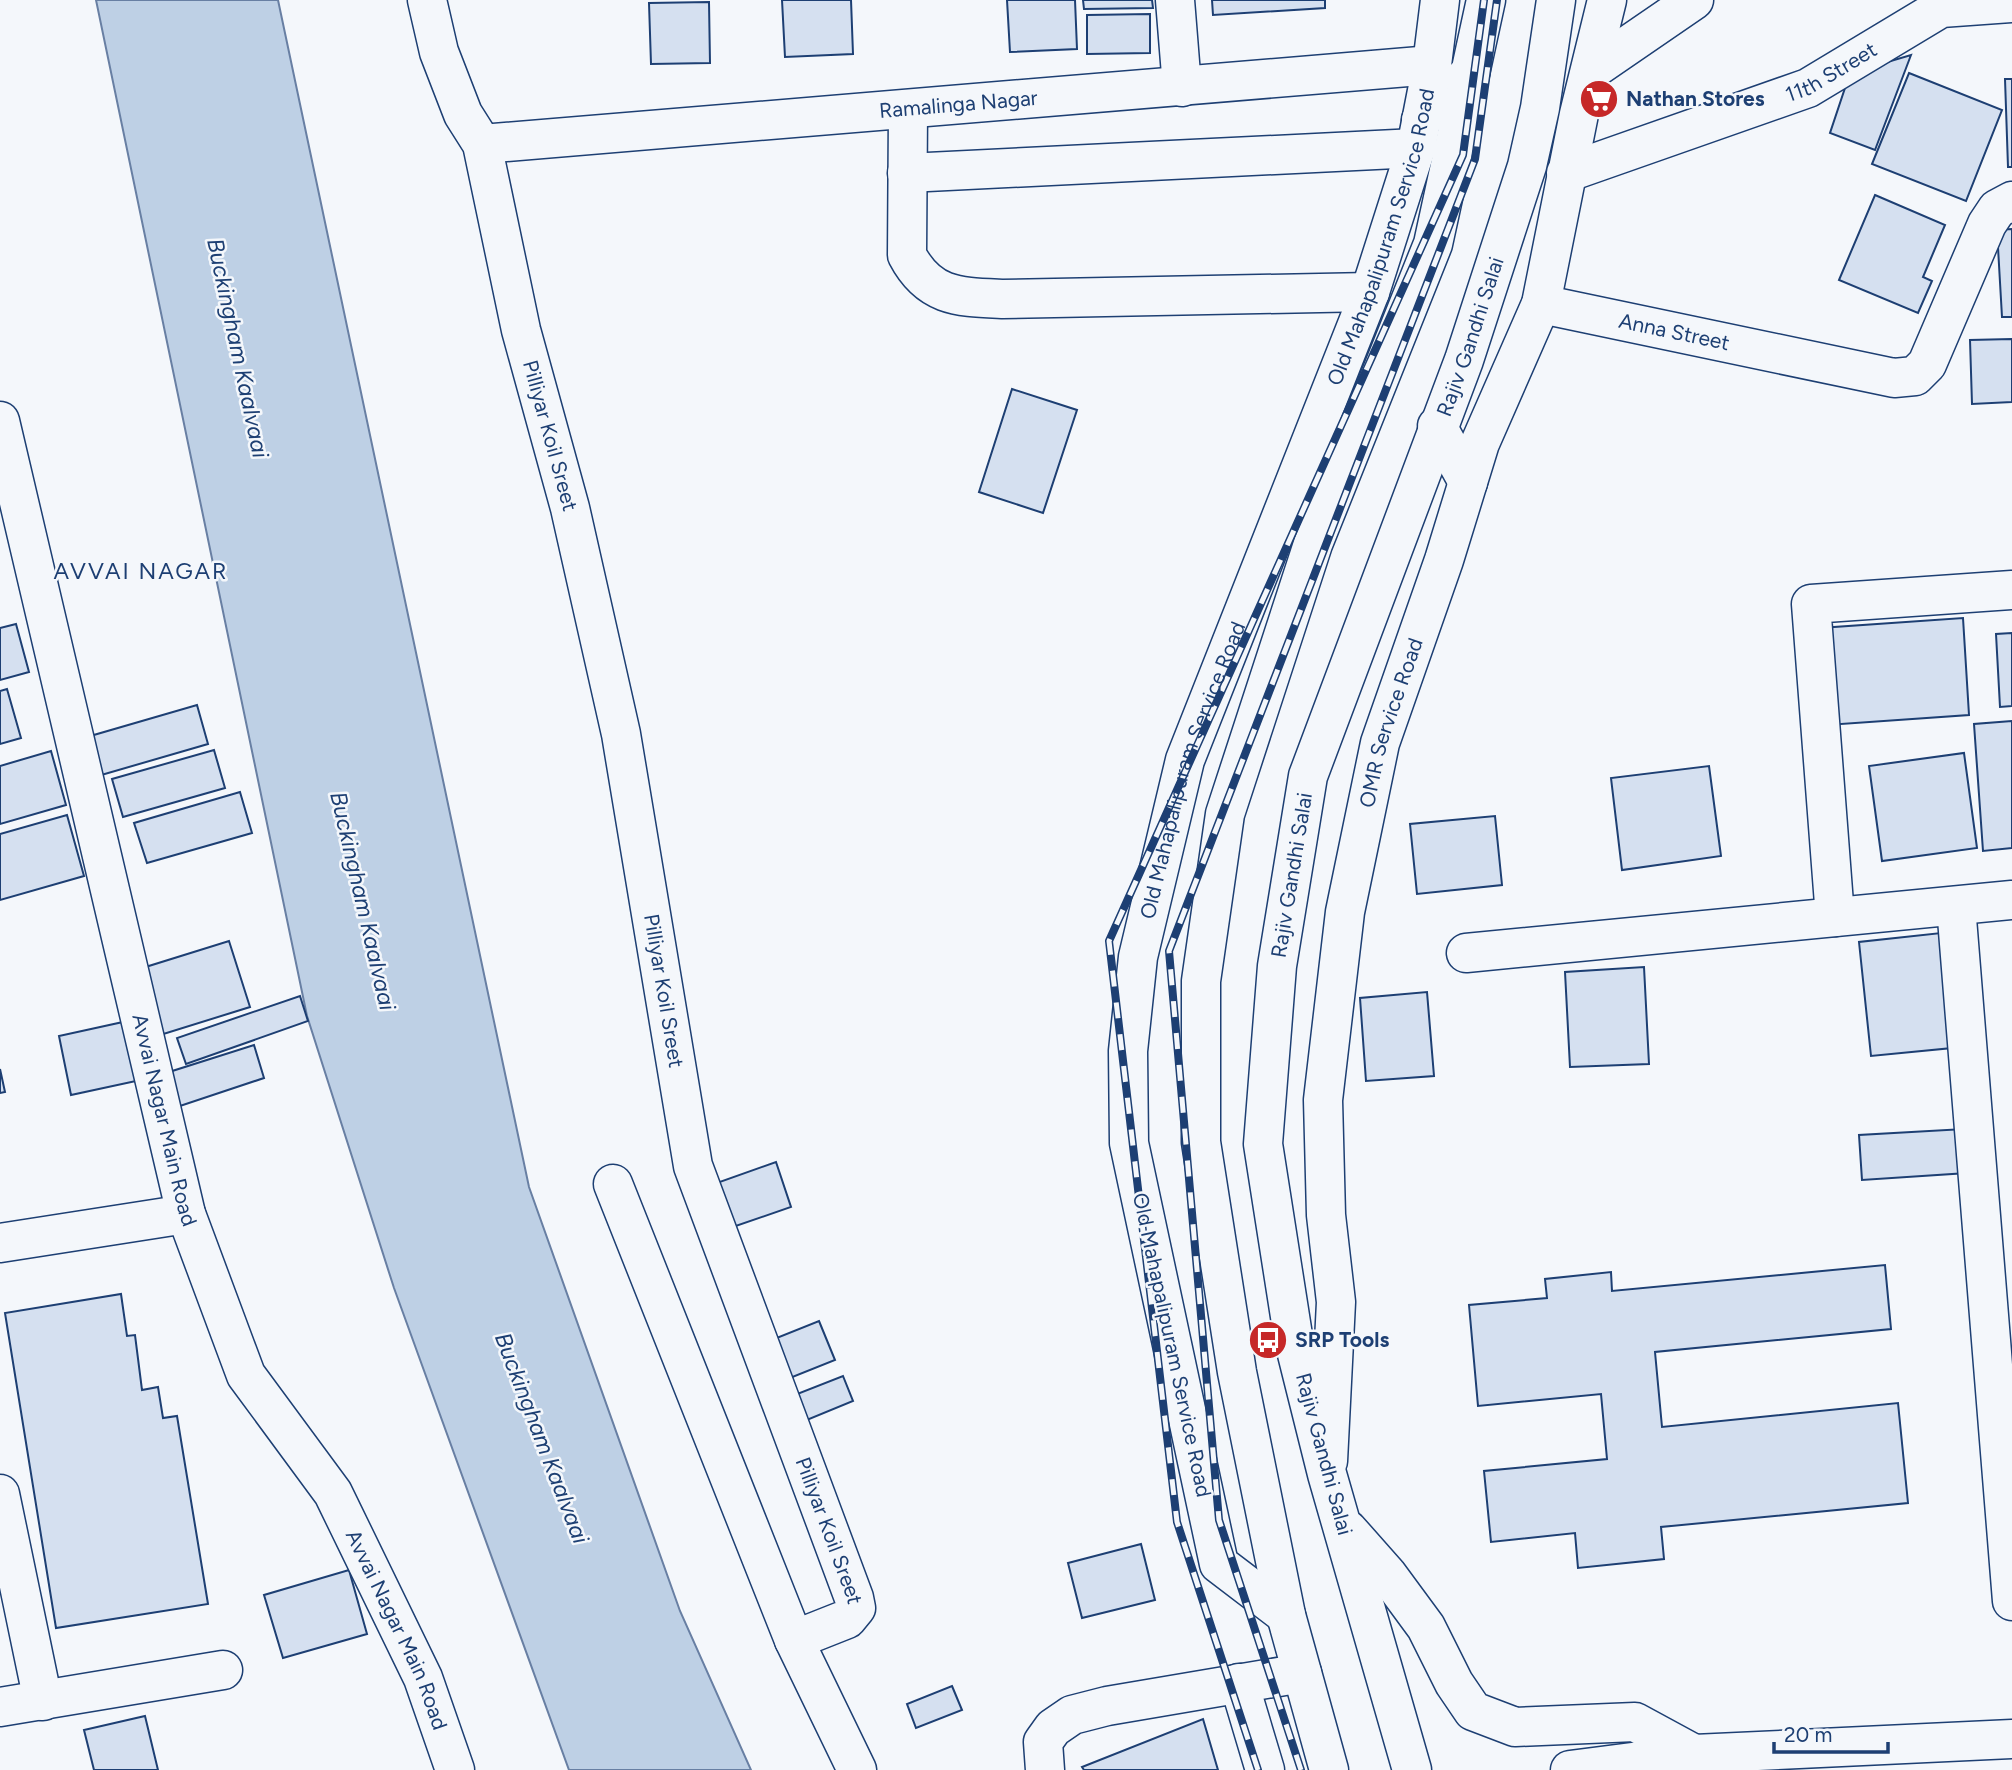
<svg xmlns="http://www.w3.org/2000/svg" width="2012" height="1770" viewBox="0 0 2012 1770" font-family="Figtree,sans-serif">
<rect width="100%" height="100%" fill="#f4f7fb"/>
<polygon fill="#bed0e5" stroke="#687fa3" stroke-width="2" points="96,0 278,0 529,1187 680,1611 751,1770 569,1770 394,1288 307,1016"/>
<g fill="#d5e0f0" stroke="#1d3f73" stroke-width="2">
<polygon points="782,0 851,0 853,54 785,57"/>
<polygon points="1007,0 1075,0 1077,49 1010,52"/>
<polygon points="1083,0 1152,0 1153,8 1084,9"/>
<polygon points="1212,0 1325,0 1325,8 1213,15"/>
<polygon points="709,2 710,63 651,64 649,3"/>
<polygon points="1150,14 1150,53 1087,54 1087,15"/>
<polygon points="1911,55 1875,150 1830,133 1850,73"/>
<polygon points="1909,73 2002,110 1966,201 1872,164"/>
<polygon points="2005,79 2012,79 2012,167 2008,167"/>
<polygon points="1875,195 1945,225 1923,277 1932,281 1918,313 1839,280"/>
<polygon points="2012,229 2012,317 2002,317 1997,230"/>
<polygon points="2012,339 2012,402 1972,404 1970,340"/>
<polygon points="1012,389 1077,410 1043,513 979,492"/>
<polygon points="1963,618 1969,715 1827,725 1820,628"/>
<polygon points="16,624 29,672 0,680 0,628"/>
<polygon points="2012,633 2012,706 2000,707 1996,634"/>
<polygon points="7,689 21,738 0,744 0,691"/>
<polygon points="197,705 208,744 91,778 80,739"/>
<polygon points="2012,721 2012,848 1983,851 1974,724"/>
<polygon points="214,750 225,788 123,817 112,779"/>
<polygon points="51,751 66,805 0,824 0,766"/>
<polygon points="1964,753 1977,848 1882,861 1869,766"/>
<polygon points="1709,766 1721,856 1622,870 1611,778"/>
<polygon points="240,792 252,833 147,863 134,823"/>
<polygon points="67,815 84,876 0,900 0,834"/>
<polygon points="1495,816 1502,885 1417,894 1410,824"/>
<polygon points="1941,933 1952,1048 1871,1056 1859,942"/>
<polygon points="229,941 250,1007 157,1036 136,970"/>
<polygon points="1644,967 1649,1064 1570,1067 1565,972"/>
<polygon points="1427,992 1434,1076 1366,1081 1360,998"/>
<polygon points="300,996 308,1021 186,1064 177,1038"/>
<polygon points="123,1022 136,1081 71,1095 59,1036"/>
<polygon points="254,1045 264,1078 177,1107 166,1073"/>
<polygon points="0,1069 5,1092 0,1093"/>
<polygon points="1964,1129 1967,1173 1862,1180 1859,1135"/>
<polygon points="776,1162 791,1207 727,1229 711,1185"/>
<polygon points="1885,1265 1891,1329 1655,1352 1662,1427 1898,1403 1908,1503 1661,1527 1664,1559 1578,1568 1575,1533 1491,1542 1484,1471 1607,1459 1601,1394 1478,1406 1469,1305 1547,1298 1545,1279 1611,1272 1612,1291"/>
<polygon points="121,1294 127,1336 135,1335 142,1390 158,1387 163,1418 177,1416 208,1604 56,1628 5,1313"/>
<polygon points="819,1321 835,1360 785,1380 769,1341"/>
<polygon points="843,1376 853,1401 802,1422 792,1396"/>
<polygon points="1141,1544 1155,1600 1082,1618 1068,1563"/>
<polygon points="349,1570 367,1634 283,1658 264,1595"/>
<polygon points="952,1686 962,1710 916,1728 907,1704"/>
<polygon points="145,1716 158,1770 94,1770 84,1730"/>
<polygon points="1203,1719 1218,1770 1084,1770 1082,1767"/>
</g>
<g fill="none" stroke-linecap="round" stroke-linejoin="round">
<g stroke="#1d3f73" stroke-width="41">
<g id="minor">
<path id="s1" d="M427,0L439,52L463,114L482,144L521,330L570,508L621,734L693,1166L854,1598L856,1608L847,1619L794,1640L857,1770"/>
<polyline points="1175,0 1182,87"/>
<polyline points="1592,70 1694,0"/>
<path d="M908,110L907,255C929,297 958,297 1002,299L1370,292"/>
<path id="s2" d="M482,144L1432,65"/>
<polyline points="907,173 1416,148"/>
<path id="s3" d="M1566,173L1808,88L1941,8L2012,3"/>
<path id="s4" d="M1541,304L1894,378L1915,376L1927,364L1987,224L1997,209L2012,201"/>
<path id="s5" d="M0,421L186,1214L246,1375L333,1493L423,1678L455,1770"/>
<polyline points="1956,906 2012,1601"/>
<polyline points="1835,917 1811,604 2012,590"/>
<polyline points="1466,953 2012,900"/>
<polyline points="613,1184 794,1640"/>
<polyline points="0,1243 186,1214"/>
<path id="s6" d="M1328,1461L1336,1302L1326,1215L1323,1100L1345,912L1380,743L1444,560L1480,443L1541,304L1579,114L1607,0"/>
<polyline points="0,1494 43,1701"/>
<path id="s7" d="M1286,1615L1219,1564L1129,1143L1128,1051L1138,957L1185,760L1370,292L1416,148L1432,65L1440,0"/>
<polyline points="1239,1683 1265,1770"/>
<polyline points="0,1707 223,1670"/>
<polyline points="1045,1770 1043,1742 1053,1728 1072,1715 1107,1706 1302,1673"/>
</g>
</g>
<g stroke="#1d3f73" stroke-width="41">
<g id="major">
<polyline points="1421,120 1470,73"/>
<polyline points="1437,426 1468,482"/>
<polyline points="1348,1530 1387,1574 1426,1627 1454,1683 1473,1711 1515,1727 1635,1722 1694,1754"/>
<polyline points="1329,1770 1286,1615 1237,1372 1201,1142 1201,981 1225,814 1313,544 1433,244 1486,0"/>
<path id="s8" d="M1412,1770L1327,1474L1294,1342L1263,1144L1277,966L1308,776L1464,360L1527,166L1540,108L1556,0"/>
<polyline points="1570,1770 1694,1754 2012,1739"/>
</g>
</g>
<use href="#minor" stroke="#f4f7fb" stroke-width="38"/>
<use href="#major" stroke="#f4f7fb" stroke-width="38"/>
<g stroke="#1d3f73" stroke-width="8">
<g id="rail">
<polyline points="1258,1770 1177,1522 1109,941 1463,155 1484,0"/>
<polyline points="1301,1770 1219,1520 1169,951 1475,159 1497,0"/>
</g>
</g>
<use href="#rail" stroke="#f4f7fb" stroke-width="5" stroke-dasharray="16" stroke-linecap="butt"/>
</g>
<defs>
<g id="supermarket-disc" transform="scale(2.0125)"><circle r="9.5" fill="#c62828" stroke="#f4f7fb"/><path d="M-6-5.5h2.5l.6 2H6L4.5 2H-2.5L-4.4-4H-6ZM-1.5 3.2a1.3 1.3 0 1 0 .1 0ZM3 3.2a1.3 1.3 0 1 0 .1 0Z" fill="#fff"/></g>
<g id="bus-disc" transform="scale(2.0125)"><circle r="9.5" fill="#c62828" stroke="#f4f7fb"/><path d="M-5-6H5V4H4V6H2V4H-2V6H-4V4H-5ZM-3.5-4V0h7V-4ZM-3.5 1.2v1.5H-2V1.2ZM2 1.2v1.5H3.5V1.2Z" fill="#fff"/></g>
</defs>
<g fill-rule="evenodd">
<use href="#supermarket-disc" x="1599" y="99"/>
<use href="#bus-disc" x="1268" y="1340"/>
</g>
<g text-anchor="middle" stroke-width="5" stroke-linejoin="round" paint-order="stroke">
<g font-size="21" fill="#1d3f73" stroke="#f4f7fb">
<text dy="7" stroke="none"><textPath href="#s3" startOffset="284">11th Street</textPath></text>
<text dy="7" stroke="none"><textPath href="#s2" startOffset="478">Ramalinga Nagar</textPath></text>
<text dy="7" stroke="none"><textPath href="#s7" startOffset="1463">Old Mahapalipuram Service Road</textPath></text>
<text dy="7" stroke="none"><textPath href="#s4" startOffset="136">Anna Street</textPath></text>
<text dy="7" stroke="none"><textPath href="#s8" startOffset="1484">Rajiv Gandhi Salai</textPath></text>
<text dy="7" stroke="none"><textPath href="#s1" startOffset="455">Pilliyar Koil Sreet</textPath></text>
<text dy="7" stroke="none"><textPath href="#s6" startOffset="746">OMR Service Road</textPath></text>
<text dy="7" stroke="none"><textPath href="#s7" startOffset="896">Old Mahapalipuram Service Road</textPath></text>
<text dy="7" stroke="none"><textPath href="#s8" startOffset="915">Rajiv Gandhi Salai</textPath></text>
<text dy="7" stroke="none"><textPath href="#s1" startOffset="1022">Pilliyar Koil Sreet</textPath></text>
<text dy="7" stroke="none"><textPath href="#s5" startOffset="718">Avvai Nagar Main Road</textPath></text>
<text transform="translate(1172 1345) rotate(78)" y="7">Old Mahapalipuram Service Road</text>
<text transform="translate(1324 1454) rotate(75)" y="7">Rajiv Gandhi Salai</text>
<text dy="7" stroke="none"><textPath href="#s1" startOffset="1589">Pilliyar Koil Sreet</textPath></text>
<text dy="7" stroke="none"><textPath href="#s5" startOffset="1284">Avvai Nagar Main Road</textPath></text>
</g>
<g font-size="21" font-weight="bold" fill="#1d3f73" stroke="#f4f7fb" text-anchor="start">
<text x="1626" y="106">Nathan Stores</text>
<text x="1295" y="1347">SRP Tools</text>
</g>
<g font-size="23" font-style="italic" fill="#1d3f73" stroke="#f4f7fb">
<text transform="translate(238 348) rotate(78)" y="8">Buckingham Kaalvaai</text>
<text transform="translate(363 901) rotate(77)" y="8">Buckingham Kaalvaai</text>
<text transform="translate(542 1438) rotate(69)" y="8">Buckingham Kaalvaai</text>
</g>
<g font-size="23" letter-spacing="2" fill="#1d3f73" stroke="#f4f7fb">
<text x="141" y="579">AVVAI NAGAR</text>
</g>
</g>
<path d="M1774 1742v10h114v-10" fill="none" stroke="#1d3f73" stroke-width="3.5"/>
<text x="1784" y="1742" font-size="21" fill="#1d3f73" stroke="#f4f7fb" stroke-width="5" paint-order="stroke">20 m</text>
</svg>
